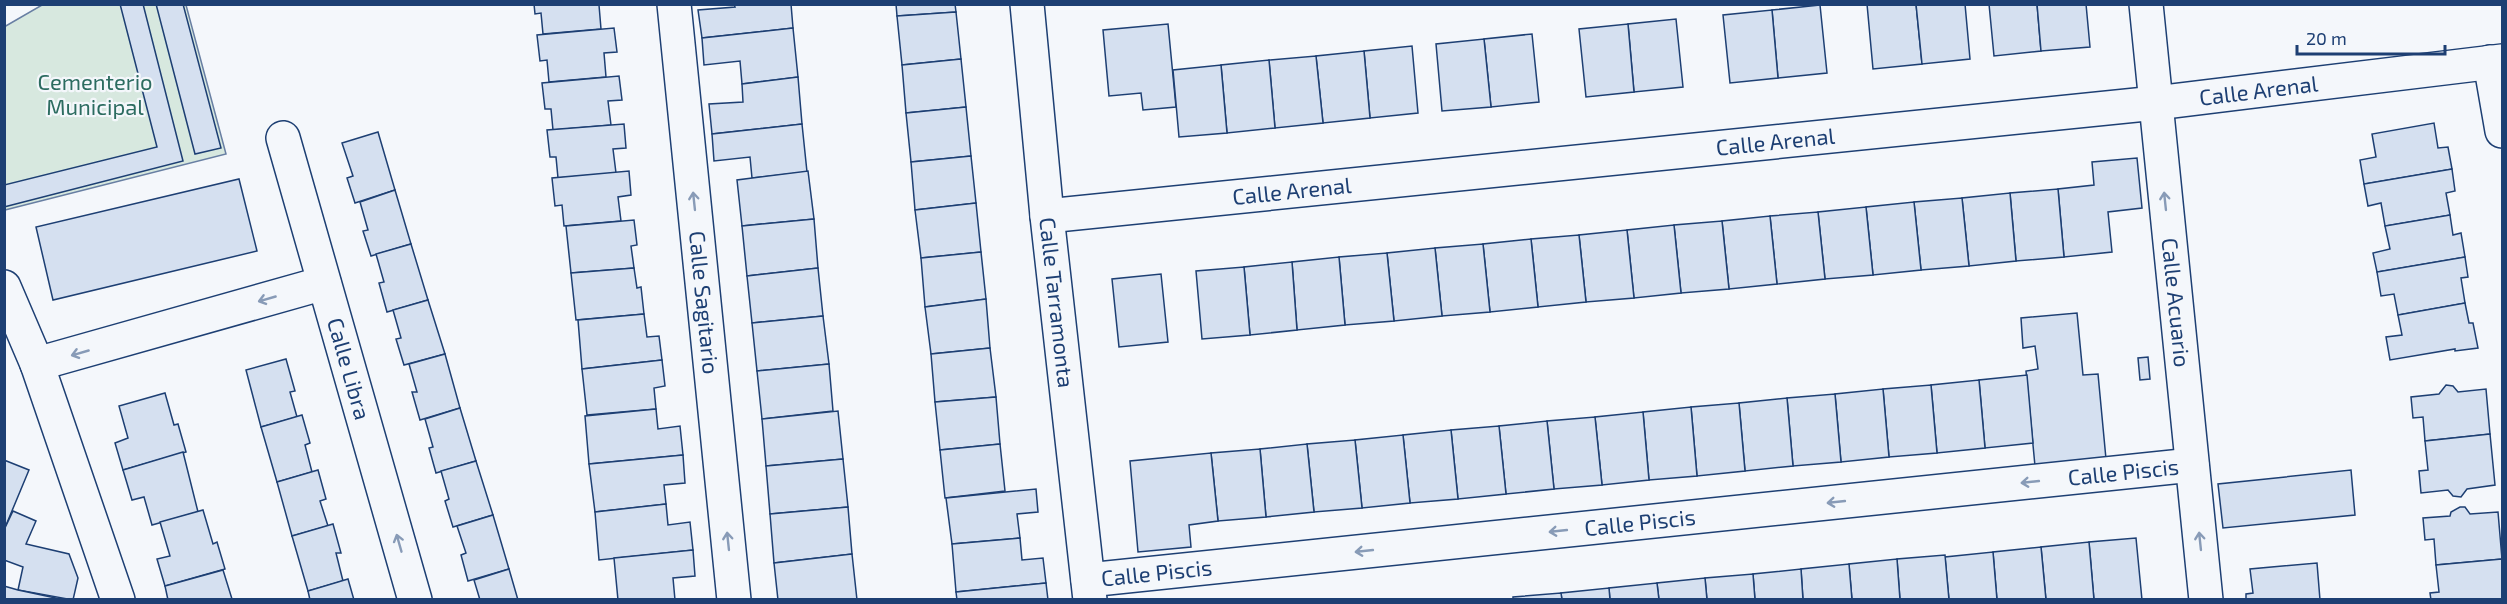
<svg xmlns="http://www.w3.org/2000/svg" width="2507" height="604" viewBox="0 0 2507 604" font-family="'Exo 2',sans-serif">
<rect width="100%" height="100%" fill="#f4f7fb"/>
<polygon fill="#d7e8df" stroke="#687fa3" stroke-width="1.5" points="42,5 186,5 226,154 5,210 4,27"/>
<g fill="#d5e0f0" stroke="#1d3f73" stroke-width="1.5">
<polygon points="120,4 143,4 183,161 4,207 4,185 157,147"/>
<polygon points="156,4 183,4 221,148 195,154"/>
<polygon points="534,4 603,4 599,5 601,29 543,34 541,13 535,14"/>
<polygon points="734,4 791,4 793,28 702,38 698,10 735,7"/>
<polygon points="896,4 955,4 956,12 897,16"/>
<polygon points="1867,4 1916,4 1922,64 1873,69"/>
<polygon points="1916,4 1965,4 1970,59 1922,64"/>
<polygon points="1989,4 2037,4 2041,51 1994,56"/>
<polygon points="2037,4 2086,4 2090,47 2041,51"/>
<polygon points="1820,5 1827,73 1778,78 1772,10"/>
<polygon points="1772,10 1778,78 1730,83 1723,15"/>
<polygon points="956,12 961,59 902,65 897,16"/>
<polygon points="1676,19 1683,87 1634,92 1628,24"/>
<polygon points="1168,24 1176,107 1143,110 1141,93 1109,96 1103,30"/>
<polygon points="1628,24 1634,92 1586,97 1579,29"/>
<polygon points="614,28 617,52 604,53 606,77 549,82 547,60 540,61 537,35"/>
<polygon points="793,28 798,77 742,84 740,61 704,65 702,38"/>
<polygon points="1532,34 1539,102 1491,107 1484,39"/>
<polygon points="1484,39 1491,107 1442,111 1436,44"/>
<polygon points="1412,46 1418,113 1370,118 1364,51"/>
<polygon points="1364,51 1370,118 1323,123 1316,56"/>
<polygon points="1316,56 1323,123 1275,128 1269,60"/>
<polygon points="961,59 966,107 906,113 902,65"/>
<polygon points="1269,60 1275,128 1227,133 1221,65"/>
<polygon points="1221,65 1227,133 1179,137 1173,70"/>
<polygon points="619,76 622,100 608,101 611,125 553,130 551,109 545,109 542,83"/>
<polygon points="798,77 802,124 712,134 709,104 743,102 742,84"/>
<polygon points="966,107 971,156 911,162 906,113"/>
<polygon points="2434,123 2438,148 2448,147 2452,169 2364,184 2360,160 2376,157 2372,134"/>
<polygon points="624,124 626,148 613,149 616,173 558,178 556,157 550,157 547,130"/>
<polygon points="802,124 807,172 752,178 750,157 714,161 712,134"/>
<polygon points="378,132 395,190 355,203 347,178 353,176 342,143"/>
<polygon points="971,156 976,203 915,210 911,162"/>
<polygon points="2137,158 2142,208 2108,212 2112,252 2064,257 2058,189 2094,185 2092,162"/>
<polygon points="2452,169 2455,191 2446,193 2450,215 2385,226 2381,203 2368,206 2364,184"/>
<polygon points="629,171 631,195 618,197 621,221 564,226 562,205 555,206 552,178"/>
<polygon points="808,171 814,219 742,226 737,180"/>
<polygon points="239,179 257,251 53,300 36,227"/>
<polygon points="2058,189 2064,257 2016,261 2010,193"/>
<polygon points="395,190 411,244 371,256 363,231 368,230 360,202"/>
<polygon points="2010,193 2016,261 1969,266 1962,198"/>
<polygon points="1962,198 1969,266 1921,270 1914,202"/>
<polygon points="1914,202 1921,270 1873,275 1866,207"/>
<polygon points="976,203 981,252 921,258 915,210"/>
<polygon points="1866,207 1873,275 1825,279 1818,212"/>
<polygon points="1818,212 1825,279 1777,284 1770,216"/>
<polygon points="2450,215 2453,235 2461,233 2465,257 2377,272 2373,253 2390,249 2385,226"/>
<polygon points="1770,216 1777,284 1729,289 1722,221"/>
<polygon points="814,219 818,268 747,276 742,226"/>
<polygon points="634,220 637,245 631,246 634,268 571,273 566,226"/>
<polygon points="1722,221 1729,289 1681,293 1674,225"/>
<polygon points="1674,225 1681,293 1634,298 1627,230"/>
<polygon points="1627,230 1634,298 1586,302 1579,235"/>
<polygon points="1579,235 1586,302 1538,307 1531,239"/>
<polygon points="1531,239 1538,307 1490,312 1483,244"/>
<polygon points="411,244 428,300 387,312 379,283 384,282 376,254"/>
<polygon points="1483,244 1490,312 1442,316 1435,248"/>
<polygon points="1435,248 1442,316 1394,321 1387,253"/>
<polygon points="981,252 986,299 925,307 921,258"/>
<polygon points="1387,253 1394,321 1345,325 1339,257"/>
<polygon points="1339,257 1345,325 1297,330 1292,262"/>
<polygon points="2465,257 2468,277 2461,278 2465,303 2398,315 2394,294 2381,296 2377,272"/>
<polygon points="1292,262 1297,330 1250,335 1244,267"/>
<polygon points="1244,267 1250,335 1202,339 1196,271"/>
<polygon points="634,268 637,288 641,287 644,314 576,320 571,273"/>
<polygon points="818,268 823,316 752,323 747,276"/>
<polygon points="1161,274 1168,342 1119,347 1112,279"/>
<polygon points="986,299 990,348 931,354 925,307"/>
<polygon points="428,300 445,354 404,365 396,339 401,338 393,310"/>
<polygon points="2465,303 2469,323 2473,323 2478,348 2455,351 2455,349 2390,360 2386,337 2402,335 2398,315"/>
<polygon points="2077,313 2083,375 2098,374 2106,459 2035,466 2026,371 2038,369 2035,346 2023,348 2021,318"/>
<polygon points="644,314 647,337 659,336 662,360 582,369 578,320"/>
<polygon points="823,316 829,364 757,371 752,323"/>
<polygon points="990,348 996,397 935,402 931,354"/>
<polygon points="445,354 460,408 420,420 412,392 417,392 409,364"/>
<polygon points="2148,357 2150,379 2140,380 2138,358"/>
<polygon points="286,359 295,391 290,392 297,417 261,427 246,370"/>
<polygon points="662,360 665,386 654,388 656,409 587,415 582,369"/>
<polygon points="829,364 833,411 762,419 757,371"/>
<polygon points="2027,375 2033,443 1985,448 1979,380"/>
<polygon points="1979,380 1985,448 1937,453 1931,385"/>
<polygon points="1931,385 1937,453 1889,457 1883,389"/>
<polygon points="2446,385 2453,386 2458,392 2486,389 2490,434 2425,441 2423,417 2413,418 2411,397 2439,394"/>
<polygon points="1883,389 1889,457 1841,462 1835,394"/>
<polygon points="165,393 174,425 178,424 186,452 123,470 115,443 128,438 119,406"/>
<polygon points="1835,394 1841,462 1793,466 1787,398"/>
<polygon points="996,397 1000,444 940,450 935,402"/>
<polygon points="1787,398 1793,466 1745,471 1739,403"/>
<polygon points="1739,403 1745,471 1697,476 1691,407"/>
<polygon points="1691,407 1697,476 1649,480 1643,412"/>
<polygon points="460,408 476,461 436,473 429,448 433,447 425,419"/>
<polygon points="656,409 658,429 680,426 683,455 589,464 585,416"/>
<polygon points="838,411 843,459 766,466 762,419"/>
<polygon points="1643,412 1649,480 1602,485 1595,417"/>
<polygon points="302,415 310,443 305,445 312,472 277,482 261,427"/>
<polygon points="1595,417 1602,485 1554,489 1547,421"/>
<polygon points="1547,421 1554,489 1506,494 1499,426"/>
<polygon points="1499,426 1506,494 1458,499 1451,430"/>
<polygon points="1451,430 1458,499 1410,503 1403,435"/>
<polygon points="2490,434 2495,485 2467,489 2461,497 2453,496 2448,490 2421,493 2419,471 2428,470 2425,441"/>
<polygon points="1403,435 1410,503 1362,508 1355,440"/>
<polygon points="1355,440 1362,508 1314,512 1307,444"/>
<polygon points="1000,444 1005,491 945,498 940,450"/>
<polygon points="1307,444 1314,512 1266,517 1260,449"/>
<polygon points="1260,449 1266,517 1218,521 1211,453"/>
<polygon points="183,452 198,512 152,525 144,497 132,500 123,470"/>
<polygon points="1211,453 1218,521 1189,525 1191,547 1138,552 1130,461"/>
<polygon points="683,455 685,483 664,485 666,504 595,512 589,464"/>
<polygon points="843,459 848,507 770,514 766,466"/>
<polygon points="4,460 29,470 4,530"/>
<polygon points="476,461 493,515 453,527 445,501 449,499 441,471"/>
<polygon points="318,470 326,499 320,501 328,526 292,536 277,482"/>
<polygon points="2351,470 2355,515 2223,528 2218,484"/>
<polygon points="1036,489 1038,512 1017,514 1020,538 952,544 946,498"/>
<polygon points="666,504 668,525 690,522 693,550 599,560 595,512"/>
<polygon points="848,507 852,554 774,563 770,514"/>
<polygon points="2460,507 2465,507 2470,514 2498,512 2502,559 2436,565 2434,539 2425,540 2423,518 2450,516 2451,512"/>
<polygon points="203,510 213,544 217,542 225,569 165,586 157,559 170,556 160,522"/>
<polygon points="13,511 36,521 26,544 69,554 78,578 73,600 18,590 23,567 4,560 4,530"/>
<polygon points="493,515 509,569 468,581 461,555 466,553 457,526"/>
<polygon points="333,524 341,553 336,553 343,581 308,591 292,536"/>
<polygon points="1020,538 1022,560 1043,558 1046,583 956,592 952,544"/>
<polygon points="2136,538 2142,600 2094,600 2089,542"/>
<polygon points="2089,542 2094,600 2046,600 2041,547"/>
<polygon points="2041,547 2046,600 1997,600 1993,552"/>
<polygon points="693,550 695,576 673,578 675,600 618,600 614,558"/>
<polygon points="1993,552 1997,600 1949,600 1945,557"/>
<polygon points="852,554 857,600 778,600 774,563"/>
<polygon points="1945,555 1949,600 1900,600 1897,559"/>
<polygon points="1897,559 1900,600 1852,600 1849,564"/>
<polygon points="2502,559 2502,600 2431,600 2430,593 2439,592 2436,565"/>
<polygon points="2317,563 2320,600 2246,600 2246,594 2253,593 2250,569"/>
<polygon points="1849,564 1852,600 1803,600 1801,569"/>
<polygon points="509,569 518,600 480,600 474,580"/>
<polygon points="1801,569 1803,600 1755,600 1753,574"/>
<polygon points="223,570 232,599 168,600 165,586"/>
<polygon points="1753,574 1755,600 1707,600 1705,578"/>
<polygon points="1705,578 1707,600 1659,600 1657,583"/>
<polygon points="348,579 354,600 310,600 308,591"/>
<polygon points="1046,583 1048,600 957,600 956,592"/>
<polygon points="1657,583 1659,600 1610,600 1609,588"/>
<polygon points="4,586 18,590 65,600 4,600"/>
<polygon points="1609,588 1610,600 1562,600 1561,593"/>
<polygon points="1561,593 1562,600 1513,600 1513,597"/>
</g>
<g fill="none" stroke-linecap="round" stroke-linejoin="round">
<g stroke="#1d3f73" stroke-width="36">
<g id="minor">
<path id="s1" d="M674,4L734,600"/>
<path id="s2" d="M1027,4L1047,216L1090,600"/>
<polyline points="2490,62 2502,131"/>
<path id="s3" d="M283,138L415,600"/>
<path id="s4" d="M1047,216L2156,103L2502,61"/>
<polyline points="37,364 324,283"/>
<path id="s5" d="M1088,580L2192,465"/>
</g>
</g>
<g stroke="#1d3f73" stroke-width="36">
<g id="tertiary">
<path id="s6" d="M2146,4L2206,600"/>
<polyline points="4,287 37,364 118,600"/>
</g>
</g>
<use href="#minor" stroke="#f4f7fb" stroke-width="33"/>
<use href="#tertiary" stroke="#f4f7fb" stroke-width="33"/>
</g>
<defs><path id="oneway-shaft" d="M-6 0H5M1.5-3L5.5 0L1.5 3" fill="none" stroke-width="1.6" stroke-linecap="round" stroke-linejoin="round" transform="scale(1.5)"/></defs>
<g stroke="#889bb7">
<use href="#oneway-shaft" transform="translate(694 201) rotate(-96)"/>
<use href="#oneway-shaft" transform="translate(2165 201) rotate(-96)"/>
<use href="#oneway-shaft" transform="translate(267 299) rotate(164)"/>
<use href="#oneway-shaft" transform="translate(80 353) rotate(164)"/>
<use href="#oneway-shaft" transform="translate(2030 482) rotate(174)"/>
<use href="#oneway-shaft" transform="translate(1836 502) rotate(174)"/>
<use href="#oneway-shaft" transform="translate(1558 531) rotate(174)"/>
<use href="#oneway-shaft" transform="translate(728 541) rotate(-96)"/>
<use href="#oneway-shaft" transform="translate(2200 541) rotate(-96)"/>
<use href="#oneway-shaft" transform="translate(399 543) rotate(-106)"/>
<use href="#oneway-shaft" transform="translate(1364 551) rotate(174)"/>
</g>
<g text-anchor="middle" stroke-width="4.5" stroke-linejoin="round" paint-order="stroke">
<g font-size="22" fill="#2c6c60" stroke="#f4f7fb">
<text x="95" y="90">Cementerio<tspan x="95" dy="25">Municipal</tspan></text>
</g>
<g font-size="22" fill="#1d3f73" stroke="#f4f7fb">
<text dy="8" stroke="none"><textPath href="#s4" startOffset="1218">Calle Arenal</textPath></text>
<text dy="8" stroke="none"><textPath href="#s4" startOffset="732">Calle Arenal</textPath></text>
<text dy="8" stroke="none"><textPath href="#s4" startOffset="246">Calle Arenal</textPath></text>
<text dy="8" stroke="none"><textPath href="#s1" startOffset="300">Calle Sagitario</textPath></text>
<text dy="8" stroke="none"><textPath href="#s2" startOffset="300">Calle Tarramonta</textPath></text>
<text dy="8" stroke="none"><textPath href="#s6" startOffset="300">Calle Acuario</textPath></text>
<text dy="8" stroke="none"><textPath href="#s3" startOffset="240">Calle Libra</textPath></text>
<text dy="8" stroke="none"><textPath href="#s5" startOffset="1041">Calle Piscis</textPath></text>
<text dy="8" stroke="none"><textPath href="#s5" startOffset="555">Calle Piscis</textPath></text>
<text dy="8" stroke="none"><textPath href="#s5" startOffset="69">Calle Piscis</textPath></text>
</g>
</g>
<rect width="2507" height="604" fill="none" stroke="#1d3f73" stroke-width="12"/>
<path d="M2297 45v9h148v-9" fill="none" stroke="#1d3f73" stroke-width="3"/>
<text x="2306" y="45" font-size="18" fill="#1d3f73" stroke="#f4f7fb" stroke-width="4.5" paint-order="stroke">20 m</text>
</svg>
